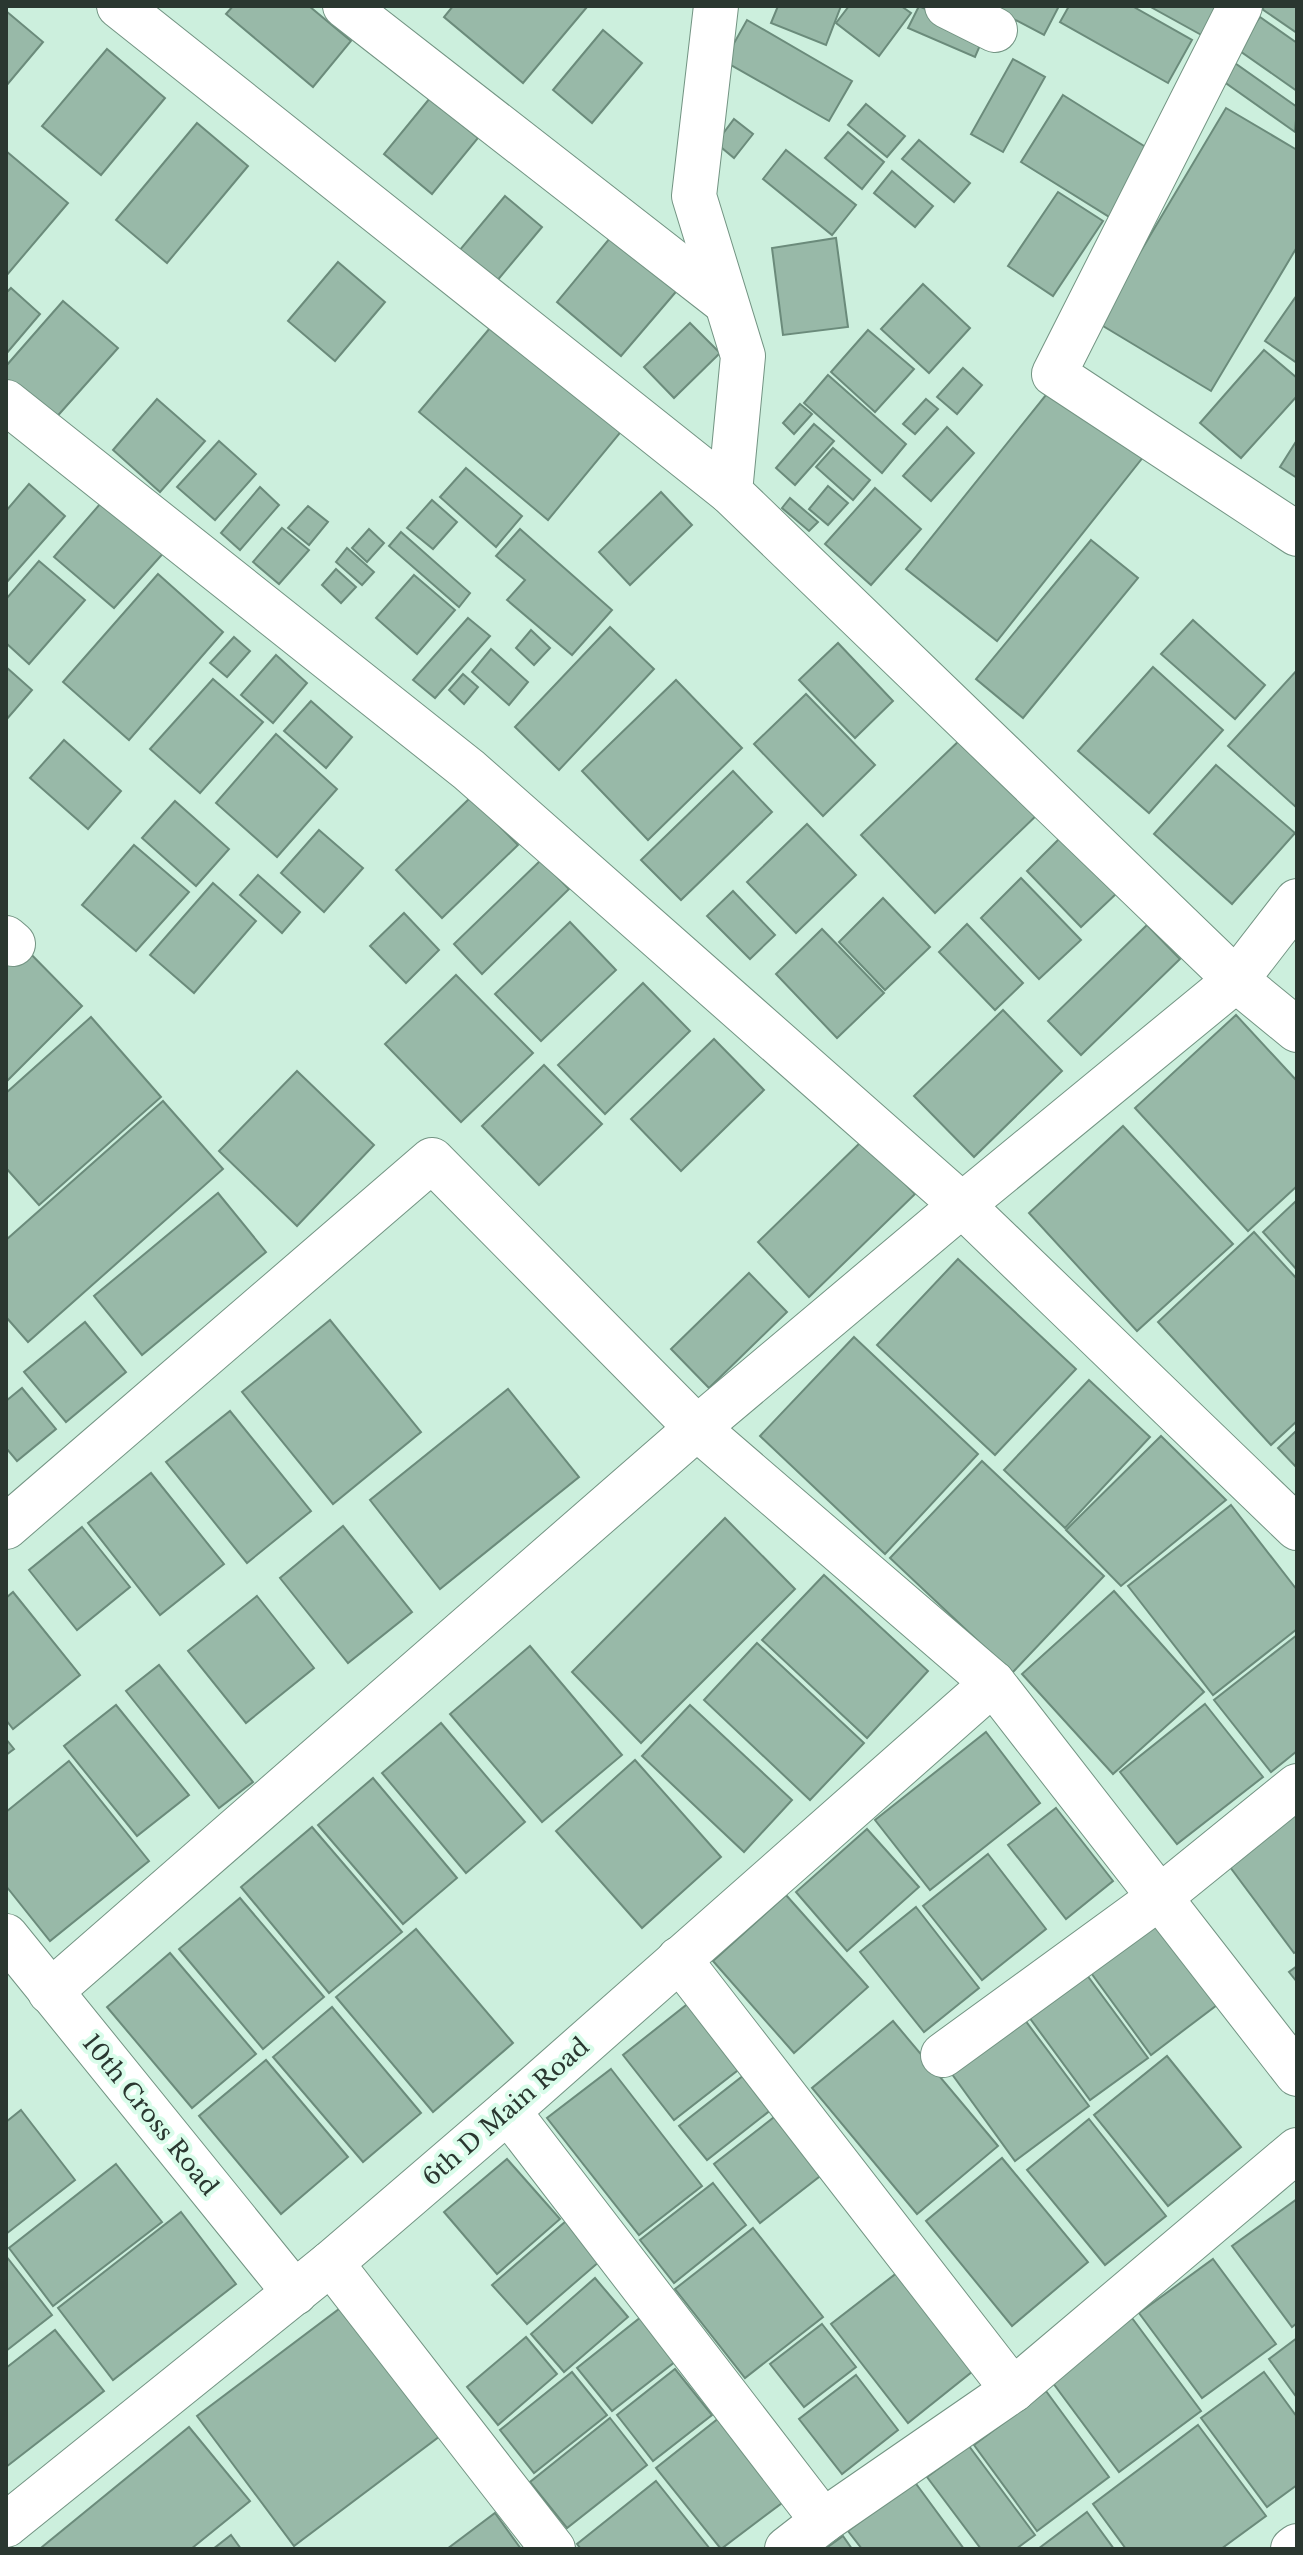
<svg xmlns="http://www.w3.org/2000/svg" width="1303" height="2555" viewBox="0 0 1303 2555" font-family="'Libre Baskerville',serif">
<rect width="100%" height="100%" fill="#ccefdd"/>
<g fill="#98b9a8" stroke="#6b8b7b" stroke-width="2">
<polygon points="233,6 309,6 351,41 313,87 226,14"/>
<polygon points="453,6 586,6 587,7 523,83 444,17"/>
<polygon points="778,6 841,6 826,45 771,23"/>
<polygon points="849,6 901,6 911,13 879,56 836,23"/>
<polygon points="919,6 984,36 975,57 908,28"/>
<polygon points="989,6 1059,6 1044,35"/>
<polygon points="1069,6 1132,6 1192,40 1168,83 1060,22"/>
<polygon points="1149,6 1222,6 1205,37"/>
<polygon points="1265,6 1297,6 1297,33 1262,9"/>
<polygon points="6,11 43,42 6,86"/>
<polygon points="1260,17 1297,43 1297,91 1237,49"/>
<polygon points="747,20 852,81 829,121 724,61"/>
<polygon points="603,30 642,63 592,123 553,90"/>
<polygon points="107,49 165,98 101,175 42,126"/>
<polygon points="1013,59 1045,77 1003,152 971,134"/>
<polygon points="1232,61 1297,107 1295,132 1220,79"/>
<polygon points="1063,95 1152,151 1111,218 1021,162"/>
<polygon points="430,98 478,138 432,194 384,154"/>
<polygon points="866,104 905,136 887,157 848,125"/>
<polygon points="1226,108 1297,150 1297,247 1211,391 1098,323"/>
<polygon points="734,119 753,134 734,158 716,143"/>
<polygon points="197,123 248,166 167,263 116,220"/>
<polygon points="848,132 884,162 862,189 825,158"/>
<polygon points="919,140 970,183 954,202 902,159"/>
<polygon points="786,150 856,205 832,235 763,179"/>
<polygon points="6,151 68,203 6,276"/>
<polygon points="892,171 933,206 915,227 874,193"/>
<polygon points="1058,192 1103,221 1053,296 1008,266"/>
<polygon points="505,196 542,227 491,288 454,257"/>
<polygon points="615,232 680,287 621,356 557,302"/>
<polygon points="836,238 848,327 783,335 772,248"/>
<polygon points="338,262 385,302 335,361 288,321"/>
<polygon points="923,284 970,328 929,373 881,329"/>
<polygon points="11,288 40,314 6,354 6,293"/>
<polygon points="1297,295 1297,363 1265,341"/>
<polygon points="63,301 118,348 45,430 6,395 6,366"/>
<polygon points="501,315 629,422 548,520 419,412"/>
<polygon points="690,323 720,353 674,398 644,367"/>
<polygon points="868,330 914,369 875,412 831,372"/>
<polygon points="1264,350 1297,378 1297,396 1241,458 1200,423"/>
<polygon points="963,368 982,385 957,414 937,397"/>
<polygon points="828,375 906,444 882,473 804,403"/>
<polygon points="1054,385 1144,456 997,641 906,569"/>
<polygon points="157,399 205,441 160,492 113,450"/>
<polygon points="926,399 938,409 915,434 903,424"/>
<polygon points="800,404 812,414 794,434 783,423"/>
<polygon points="814,424 834,441 795,485 776,468"/>
<polygon points="947,427 974,453 931,501 903,476"/>
<polygon points="1297,440 1297,478 1280,467"/>
<polygon points="219,441 256,474 215,520 177,487"/>
<polygon points="833,448 870,480 853,500 816,467"/>
<polygon points="466,468 522,516 496,547 440,497"/>
<polygon points="29,484 65,516 6,583 6,511"/>
<polygon points="828,486 848,503 828,525 809,509"/>
<polygon points="260,487 279,505 240,550 221,533"/>
<polygon points="875,488 921,529 871,585 825,544"/>
<polygon points="661,492 692,525 630,585 599,552"/>
<polygon points="107,496 167,549 114,608 54,557"/>
<polygon points="790,498 818,522 809,531 782,508"/>
<polygon points="432,500 457,522 433,549 407,528"/>
<polygon points="308,506 328,522 309,545 288,528"/>
<polygon points="282,528 309,550 279,584 253,562"/>
<polygon points="369,529 384,543 367,562 352,548"/>
<polygon points="520,529 612,610 572,655 507,600 525,580 496,556"/>
<polygon points="401,532 470,593 459,607 389,546"/>
<polygon points="1091,540 1138,578 1023,718 976,679"/>
<polygon points="347,548 374,572 362,585 336,562"/>
<polygon points="39,561 85,600 29,664 6,643 6,599"/>
<polygon points="336,569 356,587 341,603 322,585"/>
<polygon points="158,574 223,632 129,740 63,682"/>
<polygon points="414,575 455,610 417,654 376,618"/>
<polygon points="468,618 490,636 435,698 413,680"/>
<polygon points="1193,620 1265,685 1235,719 1161,654"/>
<polygon points="610,627 654,669 559,770 515,727"/>
<polygon points="531,630 550,648 534,665 516,648"/>
<polygon points="234,637 250,651 227,677 210,663"/>
<polygon points="838,643 893,701 855,738 799,680"/>
<polygon points="491,649 528,682 509,705 472,672"/>
<polygon points="276,655 307,683 273,723 241,695"/>
<polygon points="6,667 32,690 6,720"/>
<polygon points="1153,667 1223,730 1149,813 1078,751"/>
<polygon points="1297,670 1297,808 1228,746"/>
<polygon points="463,674 478,687 464,704 449,690"/>
<polygon points="213,679 263,722 200,793 150,749"/>
<polygon points="676,680 742,748 648,840 582,771"/>
<polygon points="806,694 875,765 823,816 754,744"/>
<polygon points="311,701 352,737 326,768 284,731"/>
<polygon points="276,734 337,789 277,857 216,803"/>
<polygon points="964,736 1040,812 935,913 861,835"/>
<polygon points="64,740 121,791 88,829 30,778"/>
<polygon points="1216,765 1295,833 1232,904 1154,834"/>
<polygon points="733,771 772,812 681,900 641,860"/>
<polygon points="471,797 518,845 442,918 396,870"/>
<polygon points="175,801 229,849 196,886 142,838"/>
<polygon points="807,824 856,875 796,933 747,882"/>
<polygon points="319,830 363,868 324,912 281,873"/>
<polygon points="1062,836 1117,893 1081,927 1027,871"/>
<polygon points="134,845 189,892 136,951 82,905"/>
<polygon points="541,860 569,889 482,974 454,944"/>
<polygon points="258,875 300,912 282,933 240,895"/>
<polygon points="1021,878 1081,940 1039,979 981,918"/>
<polygon points="213,883 256,921 194,993 150,955"/>
<polygon points="733,891 775,935 750,959 707,916"/>
<polygon points="883,898 930,947 885,990 839,942"/>
<polygon points="404,913 439,950 406,983 370,946"/>
<polygon points="570,922 616,970 541,1041 495,994"/>
<polygon points="967,924 1023,983 995,1010 939,952"/>
<polygon points="1147,925 1180,959 1081,1055 1048,1021"/>
<polygon points="822,929 884,993 837,1038 776,974"/>
<polygon points="19,942 82,1006 6,1082 6,954"/>
<polygon points="456,975 533,1053 461,1122 385,1044"/>
<polygon points="643,983 690,1031 605,1114 558,1065"/>
<polygon points="1003,1010 1062,1071 974,1157 914,1096"/>
<polygon points="1236,1015 1297,1081 1297,1186 1248,1231 1135,1108"/>
<polygon points="91,1017 161,1097 39,1205 6,1168 6,1093"/>
<polygon points="714,1039 764,1090 681,1171 631,1119"/>
<polygon points="544,1065 602,1124 539,1185 482,1126"/>
<polygon points="297,1071 374,1145 297,1226 219,1151"/>
<polygon points="163,1101 223,1169 28,1342 6,1317 6,1240"/>
<polygon points="1123,1126 1233,1244 1137,1331 1029,1213"/>
<polygon points="863,1140 915,1194 809,1297 758,1242"/>
<polygon points="218,1193 266,1252 142,1355 94,1296"/>
<polygon points="1297,1200 1297,1270 1263,1232"/>
<polygon points="1254,1232 1297,1279 1297,1421 1271,1445 1158,1322"/>
<polygon points="958,1259 1076,1369 995,1455 877,1345"/>
<polygon points="749,1273 787,1312 709,1388 671,1349"/>
<polygon points="330,1320 421,1432 333,1504 242,1392"/>
<polygon points="85,1322 126,1372 66,1422 24,1372"/>
<polygon points="854,1337 978,1454 885,1554 760,1436"/>
<polygon points="1089,1380 1150,1437 1065,1528 1004,1470"/>
<polygon points="22,1388 56,1429 17,1461 6,1448 6,1401"/>
<polygon points="508,1389 579,1477 440,1589 370,1500"/>
<polygon points="230,1411 311,1511 247,1563 166,1462"/>
<polygon points="1297,1430 1297,1468 1278,1448"/>
<polygon points="1161,1436 1226,1500 1121,1586 1066,1530"/>
<polygon points="982,1461 1104,1576 1012,1673 890,1558"/>
<polygon points="151,1473 224,1564 160,1615 88,1523"/>
<polygon points="1231,1505 1297,1590 1297,1629 1213,1695 1128,1586"/>
<polygon points="725,1518 795,1589 641,1743 572,1672"/>
<polygon points="343,1526 412,1612 348,1663 280,1578"/>
<polygon points="82,1527 130,1587 77,1630 29,1570"/>
<polygon points="824,1575 928,1671 867,1738 762,1640"/>
<polygon points="1114,1591 1204,1692 1113,1774 1022,1674"/>
<polygon points="13,1592 80,1675 13,1729 6,1720 6,1598"/>
<polygon points="257,1596 314,1668 246,1723 188,1651"/>
<polygon points="1297,1635 1297,1751 1271,1772 1214,1700"/>
<polygon points="757,1643 864,1743 810,1800 704,1700"/>
<polygon points="530,1646 622,1755 542,1822 450,1714"/>
<polygon points="159,1665 253,1782 219,1808 126,1691"/>
<polygon points="1205,1704 1263,1777 1177,1844 1120,1772"/>
<polygon points="116,1705 189,1795 137,1836 64,1746"/>
<polygon points="690,1705 792,1800 744,1852 642,1756"/>
<polygon points="441,1723 525,1822 466,1873 382,1773"/>
<polygon points="986,1732 1040,1803 930,1890 875,1820"/>
<polygon points="6,1739 14,1749 6,1755"/>
<polygon points="635,1760 721,1857 642,1928 556,1831"/>
<polygon points="69,1761 149,1861 50,1941 6,1886 6,1812"/>
<polygon points="373,1778 457,1878 403,1924 318,1825"/>
<polygon points="1056,1808 1113,1881 1066,1919 1008,1845"/>
<polygon points="1297,1812 1297,1951 1294,1953 1227,1863"/>
<polygon points="312,1827 402,1932 329,1993 241,1887"/>
<polygon points="867,1829 919,1887 847,1951 796,1892"/>
<polygon points="988,1854 1046,1929 982,1980 923,1906"/>
<polygon points="786,1895 868,1987 794,2053 713,1961"/>
<polygon points="240,1898 324,1997 263,2049 179,1949"/>
<polygon points="916,1907 979,1988 924,2032 860,1952"/>
<polygon points="1153,1917 1217,2005 1151,2055 1086,1966"/>
<polygon points="416,1929 513,2043 433,2112 336,1997"/>
<polygon points="170,1953 256,2054 192,2108 107,2007"/>
<polygon points="1297,1966 1297,1982 1289,1972"/>
<polygon points="1084,1971 1148,2058 1090,2100 1026,2013"/>
<polygon points="690,2002 742,2067 674,2120 623,2055"/>
<polygon points="332,2007 421,2113 363,2162 273,2057"/>
<polygon points="1022,2016 1089,2106 1015,2161 949,2070"/>
<polygon points="893,2021 998,2146 917,2214 812,2088"/>
<polygon points="1167,2056 1241,2147 1168,2206 1094,2115"/>
<polygon points="266,2060 348,2157 281,2214 199,2116"/>
<polygon points="753,2068 781,2102 707,2160 679,2126"/>
<polygon points="611,2069 702,2186 639,2235 547,2118"/>
<polygon points="787,2107 833,2166 760,2223 714,2164"/>
<polygon points="21,2110 75,2180 6,2234 6,2122"/>
<polygon points="1089,2119 1166,2216 1105,2265 1027,2170"/>
<polygon points="1002,2158 1088,2262 1012,2326 926,2221"/>
<polygon points="507,2159 560,2219 497,2274 444,2212"/>
<polygon points="116,2164 162,2222 53,2306 9,2248"/>
<polygon points="713,2183 746,2225 674,2283 640,2240"/>
<polygon points="1297,2199 1297,2323 1292,2327 1232,2246"/>
<polygon points="181,2212 236,2284 113,2380 58,2308"/>
<polygon points="573,2215 607,2255 527,2324 492,2285"/>
<polygon points="753,2228 823,2317 745,2378 675,2289"/>
<polygon points="6,2256 52,2315 6,2351"/>
<polygon points="1213,2259 1276,2344 1202,2398 1139,2313"/>
<polygon points="907,2265 983,2363 908,2423 831,2324"/>
<polygon points="595,2278 628,2317 564,2372 531,2334"/>
<polygon points="347,2303 444,2433 294,2546 197,2416"/>
<polygon points="641,2317 676,2361 612,2411 577,2368"/>
<polygon points="1132,2318 1201,2411 1119,2472 1050,2379"/>
<polygon points="822,2324 856,2367 804,2407 770,2364"/>
<polygon points="55,2330 104,2391 6,2467 6,2368"/>
<polygon points="526,2337 557,2374 498,2425 467,2387"/>
<polygon points="1297,2338 1297,2398 1269,2359"/>
<polygon points="675,2369 712,2415 653,2461 617,2415"/>
<polygon points="572,2372 607,2415 534,2473 500,2430"/>
<polygon points="1264,2372 1297,2417 1297,2485 1267,2507 1201,2418"/>
<polygon points="856,2375 898,2430 842,2474 799,2419"/>
<polygon points="1046,2391 1109,2477 1037,2531 974,2445"/>
<polygon points="724,2414 790,2497 721,2549 656,2468"/>
<polygon points="610,2418 647,2465 567,2528 530,2482"/>
<polygon points="1198,2425 1266,2516 1221,2549 1126,2549 1093,2504"/>
<polygon points="189,2427 250,2501 191,2549 44,2549 42,2547"/>
<polygon points="969,2446 1035,2535 1016,2549 981,2549 927,2477"/>
<polygon points="656,2481 710,2549 581,2549 577,2544"/>
<polygon points="914,2481 964,2549 862,2549 848,2531"/>
<polygon points="1087,2512 1114,2549 1038,2549"/>
<polygon points="495,2513 521,2549 447,2549"/>
<polygon points="231,2535 241,2549 213,2549"/>
<polygon points="843,2536 852,2549 825,2549"/>
</g>
<g fill="none" stroke-linecap="round" stroke-linejoin="round">
<g stroke="#739483" stroke-width="46">
<g id="street">
<polyline points="119,6 730,492"/>
<polyline points="345,6 725,302"/>
<polyline points="947,6 995,30"/>
<polyline points="1240,6 1054,374 1297,534"/>
<polyline points="6,402 469,770 962,1205 1297,1528"/>
<polyline points="6,938 13,944"/>
<polyline points="6,1527 432,1160 697,1428 993,1683 1297,2074"/>
<polyline points="6,1936 295,2293"/>
<polyline points="679,1959 1013,2390"/>
<polyline points="50,1992 697,1428 962,1205 1236,980 1297,901"/>
<polyline points="943,2055 1160,1897 1297,1786"/>
<polyline points="508,2111 823,2521"/>
<polyline points="331,2263 553,2549"/>
<polyline points="6,2525 331,2263 508,2111 993,1683"/>
<polyline points="787,2549 823,2521 1013,2390 1297,2150"/>
<polyline points="1293,2549 1297,2546"/>
</g>
</g>
<g stroke="#739483" stroke-width="46">
<polyline id="secondary" points="716,6 694,196 743,356 730,492 1236,980 1297,1030"/>
</g>
<use href="#street" stroke="#fff" stroke-width="44"/>
<use href="#secondary" stroke="#fff" stroke-width="44"/>
</g>
<g text-anchor="middle" stroke-width="8" stroke-linejoin="round" paint-order="stroke">
<g font-size="24" fill="#2a3730" stroke="#d9fcea">
<text transform="translate(506 2112) rotate(-41)" y="8">6th D Main Road</text>
<text transform="translate(150 2115) rotate(51)" y="8">10th Cross Road</text>
</g>
</g>
<rect width="1303" height="2555" fill="none" stroke="#2a3730" stroke-width="16"/>
</svg>
